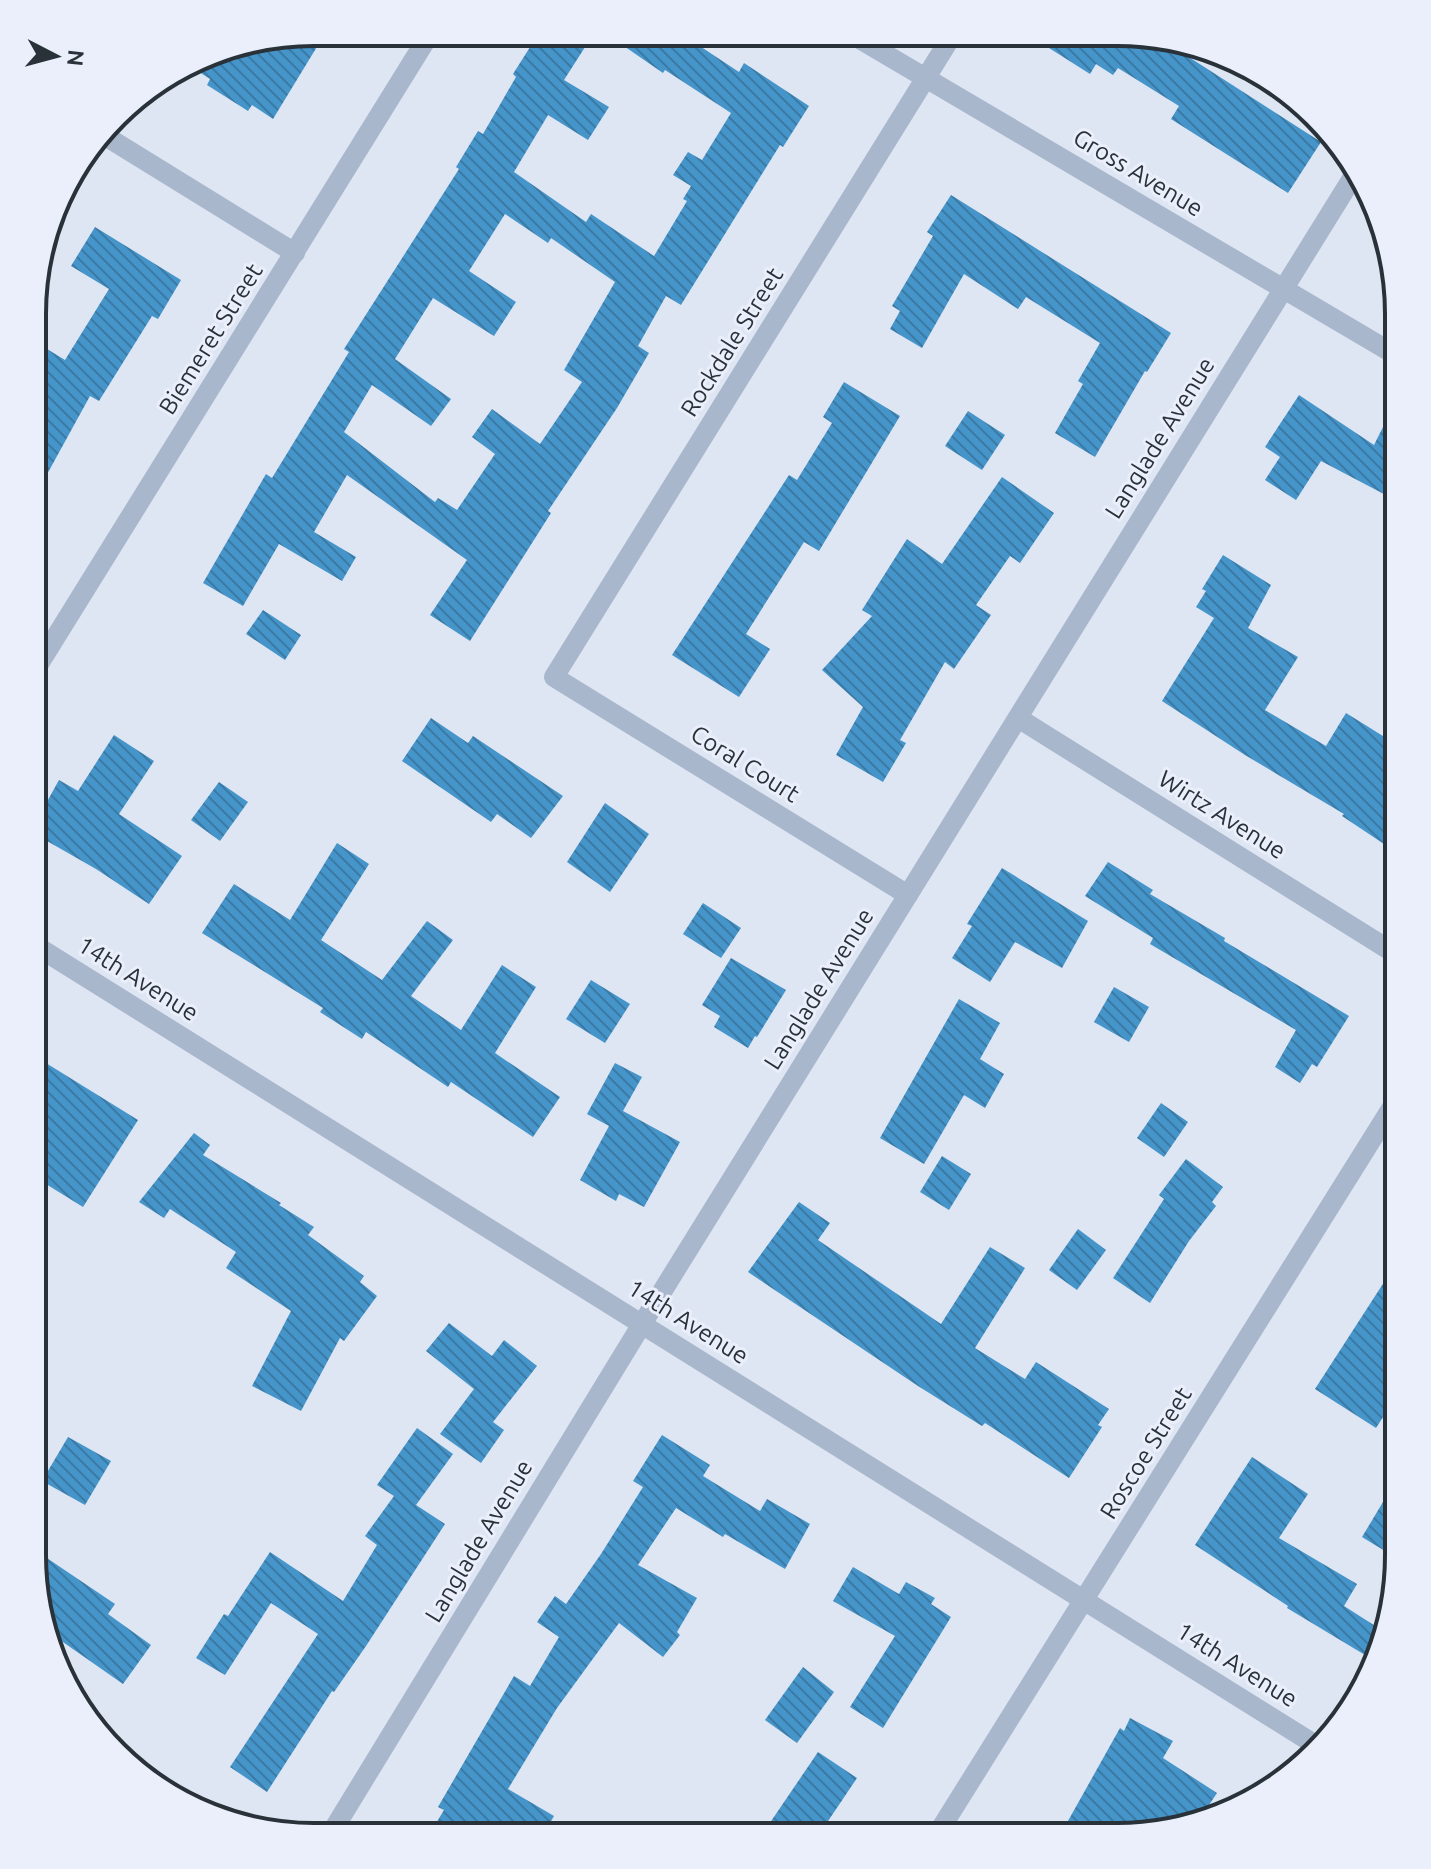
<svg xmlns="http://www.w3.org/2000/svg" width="1431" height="1869" viewBox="0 0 1431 1869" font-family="Ubuntu,sans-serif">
<defs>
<pattern id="building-back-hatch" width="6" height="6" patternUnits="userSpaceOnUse" patternTransform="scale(2)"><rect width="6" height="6" fill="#4695ca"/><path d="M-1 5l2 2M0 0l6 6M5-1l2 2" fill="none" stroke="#3a7aa5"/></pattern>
</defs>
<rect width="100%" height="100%" fill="#dee5f3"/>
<g fill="url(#building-back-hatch)" fill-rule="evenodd">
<polygon points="314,32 326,32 273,119 252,105 248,111 207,85 210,79 190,66 223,47"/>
<path d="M539,33H594L564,80L609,107L588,140L548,115L514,172L586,222L591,214L654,256L687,201L683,199L691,186L673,175L688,152L702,160L731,113L665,70L663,73L605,33H680L739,72L744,63L809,106L783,147L780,145L681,305L666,296L638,346L649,353L617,408L548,511L551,513L470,641L430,615L467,560L347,475L314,532L356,557L342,581L279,544L243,606L203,583L266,474L272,478L349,352L344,349L459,169L456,167L478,131L483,134L516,77L513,74ZM505,214L548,243L551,238L615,282L564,370L582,382L540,444L492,409L472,437L495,454L457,510L438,498L435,502L344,432L372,385L431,426L451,399L395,359L433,298L494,336L516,302L469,271Z"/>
<polygon points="1027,34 1153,34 1321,142 1288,193 1171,119 1179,106 1118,68 1113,75 1096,64 1090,74"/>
<polygon points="951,195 1171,333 1147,372 1145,371 1095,457 1055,433 1083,384 1078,381 1100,343 1026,297 1018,309 964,274 922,348 890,329 900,311 892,306 933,236 927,232"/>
<polygon points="95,227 181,280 158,319 152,316 99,401 90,396 34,498 34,341 65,360 109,289 71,266"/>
<polygon points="844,382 900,416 819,551 804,542 746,634 770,649 739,697 672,655 789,475 797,480 832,423 823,417"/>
<polygon points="1299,395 1374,445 1399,395 1399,502 1321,461 1296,500 1265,480 1280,457 1265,447"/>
<polygon points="968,411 1005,435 982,470 945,446"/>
<polygon points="1002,477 1054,513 1020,563 1010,556 976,605 991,615 954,669 945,662 900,740 906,743 883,782 836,755 863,707 822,670 872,616 862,610 907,539 942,564"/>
<polygon points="1223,555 1271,585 1248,628 1298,657 1265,710 1326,746 1346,713 1399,746 1399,854 1342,816 1344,814 1245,755 1162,701 1214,618 1196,607 1206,591 1202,589"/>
<polygon points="263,610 301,635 285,660 246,634"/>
<polygon points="431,718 468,743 473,736 563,796 531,838 497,814 491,822 402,761"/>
<polygon points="114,735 154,761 119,814 182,856 149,904 96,869 33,833 33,827 59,780 78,791"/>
<polygon points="219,782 248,802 220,841 191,820"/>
<polygon points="605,803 649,834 610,892 567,862"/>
<polygon points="337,843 369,864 321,940 382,980 427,921 453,940 411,996 461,1030 502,965 536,987 495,1053 560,1097 533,1137 451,1082 448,1087 366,1032 362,1039 320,1012 323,1008 202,933 234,884 290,920"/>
<polygon points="1108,862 1153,890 1150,894 1225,938 1224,941 1349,1016 1317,1067 1312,1064 1300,1083 1275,1067 1296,1030 1150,944 1153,938 1085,896"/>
<polygon points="1002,868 1088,921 1062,968 1015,942 990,982 952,958 972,926 967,924"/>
<polygon points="703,903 741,928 721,958 683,934"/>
<polygon points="731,958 786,990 757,1037 755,1036 748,1048 714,1027 720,1016 702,1005"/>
<polygon points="591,980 630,1004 605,1043 566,1019"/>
<polygon points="1114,987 1149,1007 1129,1042 1094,1022"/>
<polygon points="959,999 1000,1023 980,1059 1004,1074 985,1108 964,1095 924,1164 880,1138"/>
<polygon points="33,1055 138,1120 83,1207 33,1176"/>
<polygon points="615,1063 642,1077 623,1111 680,1142 644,1207 619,1194 616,1201 580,1180 609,1126 587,1114"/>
<polygon points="1161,1103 1188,1122 1164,1157 1137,1138"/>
<polygon points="194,1133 210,1145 203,1155 281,1203 279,1205 314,1227 308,1235 364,1276 360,1282 377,1296 344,1341 340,1338 301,1411 252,1386 291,1311 226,1268 236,1252 170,1209 164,1218 139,1202"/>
<polygon points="942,1156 971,1174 949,1210 920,1192"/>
<polygon points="1186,1159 1223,1187 1212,1202 1216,1206 1189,1241 1150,1303 1113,1278 1164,1199 1159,1195"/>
<polygon points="799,1202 830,1223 818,1240 941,1324 990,1247 1025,1268 975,1348 1025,1379 1036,1362 1109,1409 1098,1425 1102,1427 1069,1478 985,1423 982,1426 918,1386 748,1272"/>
<polygon points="1078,1229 1106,1250 1077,1290 1049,1270"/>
<polygon points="1399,1259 1398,1394 1376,1428 1315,1389"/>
<polygon points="449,1323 492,1356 504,1340 537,1366 493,1422 504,1430 481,1463 440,1434 474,1389 426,1351"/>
<polygon points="417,1428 453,1454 416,1505 445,1524 366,1646 334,1692 332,1691 267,1792 230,1767 318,1634 271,1603 225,1675 196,1658 224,1614 228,1616 270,1552 343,1601 377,1545 365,1536 394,1496 377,1485"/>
<polygon points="662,1435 710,1465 703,1476 760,1511 767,1499 810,1524 785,1569 725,1534 723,1537 676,1508 638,1565 697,1598 677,1632 680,1635 663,1657 619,1623 557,1708 508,1789 554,1816 543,1835 429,1835 444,1810 438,1807 514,1676 530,1686 559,1637 537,1622 555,1596 566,1604 601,1554 643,1487 633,1481"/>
<polygon points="68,1437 111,1461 85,1505 42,1481"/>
<polygon points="1252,1457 1308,1494 1279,1538 1357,1584 1344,1606 1380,1629 1370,1658 1287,1608 1288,1606 1195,1545"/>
<polygon points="1398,1477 1398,1559 1362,1537"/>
<polygon points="32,1548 115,1604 108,1614 151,1645 123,1684 50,1633"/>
<polygon points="853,1567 899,1594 906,1582 935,1598 931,1604 951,1617 883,1728 850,1707 895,1636 833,1601"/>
<polygon points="803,1667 834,1692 797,1743 765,1720"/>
<polygon points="1130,1718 1173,1741 1163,1758 1217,1793 1201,1817 1118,1837 1059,1837 1120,1728 1124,1731"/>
<polygon points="818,1752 857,1778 818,1836 761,1836"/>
</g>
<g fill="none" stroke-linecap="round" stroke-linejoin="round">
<g stroke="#a9b7cc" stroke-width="20">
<polyline points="851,34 1399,357"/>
<polyline points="102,134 295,253"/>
<polyline points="34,672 431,32"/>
<polyline points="1018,718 1399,956"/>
<polyline points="908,895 554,677 953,34"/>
<polyline points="33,944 1314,1744"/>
<polyline points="330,1835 642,1324 1356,172"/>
<polyline points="936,1836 1399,1096"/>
</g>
</g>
<g text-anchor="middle" stroke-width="6" stroke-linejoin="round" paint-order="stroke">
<g font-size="24" fill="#293239" stroke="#ebeffb">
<text transform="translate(1138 173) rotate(31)" y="8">Gross Avenue</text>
<text transform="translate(211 339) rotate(-58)" y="8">Biemeret Street</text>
<text transform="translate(732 342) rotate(-58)" y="8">Rockdale Street</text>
<text transform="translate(1160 438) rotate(-58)" y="8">Langlade Avenue</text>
<text transform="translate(745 764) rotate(32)" y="8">Coral Court</text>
<text transform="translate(1222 815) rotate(32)" y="8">Wirtz Avenue</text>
<text transform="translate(138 979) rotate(32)" y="8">14th Avenue</text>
<text transform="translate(819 989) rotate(-58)" y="8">Langlade Avenue</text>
<text transform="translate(688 1322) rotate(32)" y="8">14th Avenue</text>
<text transform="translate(1146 1453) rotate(-58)" y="8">Roscoe Street</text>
<text transform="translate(479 1541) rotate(-59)" y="8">Langlade Avenue</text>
<text transform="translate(1237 1665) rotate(32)" y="8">14th Avenue</text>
</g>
</g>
<path d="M0 0H1431V1869H0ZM314 46H1117A268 268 0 0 1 1385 314V1555A268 268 0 0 1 1117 1823H314A268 268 0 0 1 46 1555V314A268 268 0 0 1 314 46Z" fill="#ebeffb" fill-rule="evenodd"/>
<path fill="none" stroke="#293239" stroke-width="4" d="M314 46H1117A268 268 0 0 1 1385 314V1555A268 268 0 0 1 1117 1823H314A268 268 0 0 1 46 1555V314A268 268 0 0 1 314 46Z"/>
<g transform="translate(56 56) rotate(96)" stroke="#ebeffb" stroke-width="6" paint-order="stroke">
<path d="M0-6L14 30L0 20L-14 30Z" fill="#293239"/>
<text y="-12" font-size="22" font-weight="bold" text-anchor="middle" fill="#293239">N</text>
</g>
</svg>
